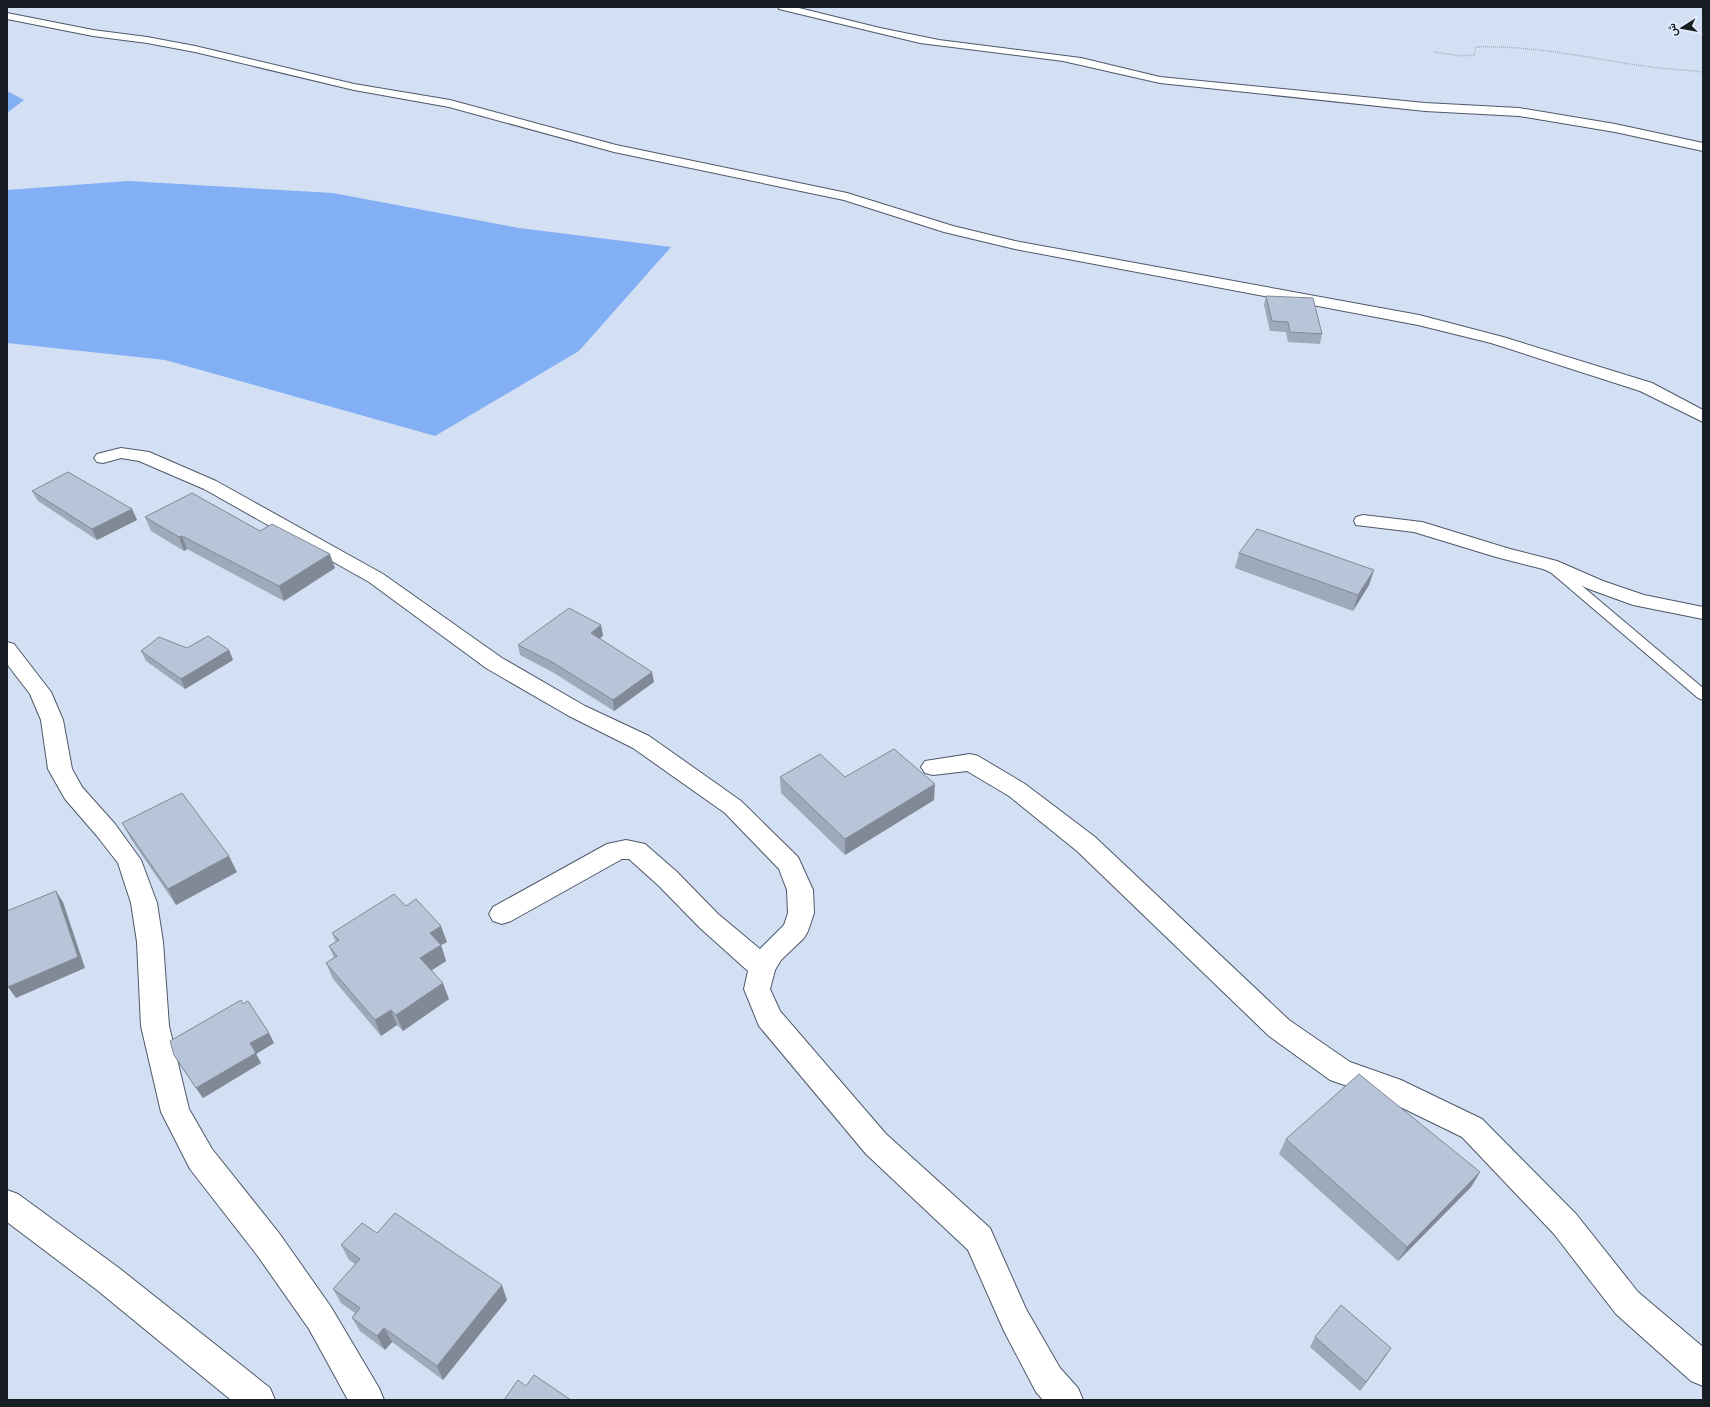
<svg xmlns="http://www.w3.org/2000/svg" width="1710" height="1407" viewBox="0 0 1710 1407" font-family="Bitter,Vazirmatn,serif">
<rect width="100%" height="100%" fill="#d3e0f3"/>
<g fill="#83aff5">
<polygon points="7,91 24,100 7,113"/>
<polygon points="128,181 333,193 519,228 671,247 579,351 435,436 165,360 7,343 7,190"/>
</g>
<g fill="none" stroke-linecap="round" stroke-linejoin="round">
<g stroke="#4e5869" stroke-width="2">
<polygon id="service" points="1552,563 1556,564 1703,688 1703,700 1698,698 1548,570 1546,567"/>
</g>
<g stroke="#4e5869" stroke-width="2">
<g id="minor">
<polygon points="778,7 795,7 880,28 939,40 1081,58 1160,77 1425,103 1519,108 1615,124 1703,143 1703,151 1615,132 1519,116 1425,111 1160,83 1063,61 920,43 779,9"/>
<polygon points="7,13 93,30 147,37 195,46 354,84 450,100 616,145 847,193 953,226 1015,241 1419,315 1503,337 1652,383 1703,410 1703,422 1640,391 1491,343 1418,325 1015,249 944,232 844,200 614,152 449,107 354,90 195,52 147,43 93,36 7,19"/>
<polygon points="121,448 149,452 216,481 383,574 502,658 585,706 649,736 741,801 798,857 813,890 814,913 808,931 804,938 781,960 775,970 770,989 780,1011 886,1134 990,1228 1026,1309 1060,1368 1078,1388 1083,1400 1043,1400 1036,1392 1004,1331 968,1250 866,1154 759,1026 744,989 748,971 700,928 659,886 629,859 622,859 511,921 502,924 493,921 489,914 493,907 607,844 626,840 645,844 677,872 718,914 760,949 784,925 788,913 787,890 779,869 725,813 633,748 569,716 486,668 369,582 204,489 139,461 121,458 103,463 97,462 94,458 97,454"/>
<polygon points="1363,515 1422,522 1510,549 1557,561 1603,581 1644,595 1703,607 1703,619 1633,605 1589,589 1543,569 1496,557 1414,532 1356,525 1354,521 1356,517"/>
<polygon points="7,642 14,644 51,692 63,720 72,769 82,787 115,824 141,860 157,903 163,942 169,1026 189,1109 212,1149 279,1233 331,1307 379,1388 384,1400 348,1400 309,1329 257,1255 190,1169 161,1112 141,1026 137,942 131,903 118,863 97,836 65,799 48,769 41,720 30,694 7,664"/>
<polygon points="970,754 978,756 1025,784 1095,837 1289,1020 1350,1062 1401,1080 1482,1119 1576,1214 1638,1292 1703,1347 1703,1386 1691,1381 1616,1314 1554,1234 1462,1137 1382,1098 1330,1080 1269,1036 1077,851 1009,796 967,771 933,775 925,773 921,767 925,761"/>
<polygon points="7,1190 18,1194 119,1268 270,1388 275,1400 231,1400 97,1290 7,1222"/>
</g>
</g>
<path stroke="#78828f" stroke-width="1.5" stroke-dasharray="0.5 1.5" stroke-linecap="butt" d="M1434,52L1462,56L1474,55L1476,47C1536,45 1592,59 1651,67C1668,69 1686,70 1703,72"/>
<use href="#service" fill="#fff" fill-rule="evenodd"/>
<use href="#minor" fill="#fff" fill-rule="evenodd"/>
</g>
<g fill="#9ea9b9">
<polygon points="1266,296 1322,334 1320,344 1288,342 1286,332 1270,331 1264,305"/>
<polygon points="32,491 132,509 137,520 97,540 38,501"/>
<polygon points="145,517 260,531 335,568 284,601 187,549 184,551 151,531"/>
<polygon points="1239,553 1374,570 1369,585 1353,611 1235,568"/>
<polygon points="601,625 603,636 600,638 654,682 614,711 554,673 520,655 518,645"/>
<polygon points="187,648 229,650 233,660 185,689 146,661 141,651"/>
<polygon points="780,777 845,777 934,800 845,855 781,793"/>
<polygon points="122,823 237,872 176,905 131,839"/>
<polygon points="332,933 447,942 441,945 446,961 432,970 449,999 403,1031 397,1025 381,1036 333,979 326,963 334,958 329,946 336,942"/>
<polygon points="243,1004 269,1033 274,1043 256,1054 261,1063 203,1098 180,1065 174,1055"/>
<polygon points="1286,1139 1480,1172 1471,1187 1398,1261 1279,1154"/>
<polygon points="377,1233 507,1300 443,1380 392,1342 385,1350 360,1331 352,1318 355,1313 341,1303 333,1289 355,1264 349,1260 341,1245"/>
<polygon points="1315,1337 1391,1348 1385,1357 1360,1391 1310,1347"/>
</g>
<g fill="#818996">
<polygon points="132,509 137,520 97,540 92,529"/>
<polygon points="182,536 187,549 184,551 179,537"/>
<polygon points="330,554 335,568 284,601 279,586"/>
<polygon points="1374,570 1369,585 1353,611 1358,595"/>
<polygon points="601,625 603,636 593,643 591,633"/>
<polygon points="229,650 233,660 185,689 181,679"/>
<polygon points="652,672 654,682 614,711 613,700"/>
<polygon points="935,784 934,800 845,855 845,839"/>
<polygon points="229,856 237,872 176,905 168,889"/>
<polygon points="56,891 63,902 85,968 16,998 8,987"/>
<polygon points="441,926 447,942 441,945 446,961 426,974 420,958 430,933"/>
<polygon points="443,983 449,999 403,1031 396,1015"/>
<polygon points="391,1010 397,1025 381,1036 375,1020"/>
<polygon points="269,1033 274,1043 256,1054 261,1063 203,1098 196,1088 250,1043"/>
<polygon points="1480,1172 1471,1187 1398,1261 1407,1247"/>
<polygon points="502,1285 507,1300 443,1380 437,1366"/>
<polygon points="384,1328 392,1342 385,1350 377,1336"/>
<polygon points="1391,1348 1385,1357 1360,1391 1366,1382"/>
</g>
<g fill="#b8c4d7" stroke="#818996">
<polygon points="1266,296 1313,298 1322,334 1290,332 1288,322 1272,321"/>
<polygon points="68,472 132,509 92,529 32,491"/>
<polygon points="192,493 260,531 272,524 330,554 279,586 182,536 179,537 145,517"/>
<polygon points="1257,529 1374,570 1358,595 1239,553"/>
<polygon points="569,608 601,625 591,633 652,672 613,700 552,662 518,645"/>
<polygon points="208,636 229,650 181,679 141,651 159,637 187,648"/>
<polygon points="894,749 935,784 845,839 780,777 820,754 845,777"/>
<polygon points="182,793 229,856 168,889 122,823"/>
<polygon points="56,891 78,957 8,987 7,983 7,911"/>
<polygon points="394,894 406,906 416,899 441,926 430,933 441,945 420,958 443,983 396,1015 391,1010 375,1020 326,963 337,956 329,946 339,940 332,933"/>
<polygon points="241,1000 243,1004 248,1001 269,1033 250,1043 256,1053 196,1088 174,1055 170,1041"/>
<polygon points="1359,1074 1480,1172 1407,1247 1286,1139"/>
<polygon points="395,1213 502,1285 437,1366 384,1328 377,1336 352,1318 360,1308 333,1289 360,1259 341,1245 362,1223 377,1233"/>
<polygon points="1341,1305 1391,1348 1366,1382 1315,1337"/>
<polygon points="534,1375 571,1400 504,1400 518,1380 526,1386"/>
</g>
<rect width="1710" height="1407" fill="none" stroke="#181d24" stroke-width="16"/>
<g transform="translate(1682 28) rotate(259)" stroke="#e3edfd" stroke-width="3" paint-order="stroke">
<path d="M0-3L7 15L0 10L-7 15Z" fill="#181d24"/>
<text y="-6" font-size="11" font-weight="bold" text-anchor="middle" fill="#181d24">ش</text>
</g>
</svg>
